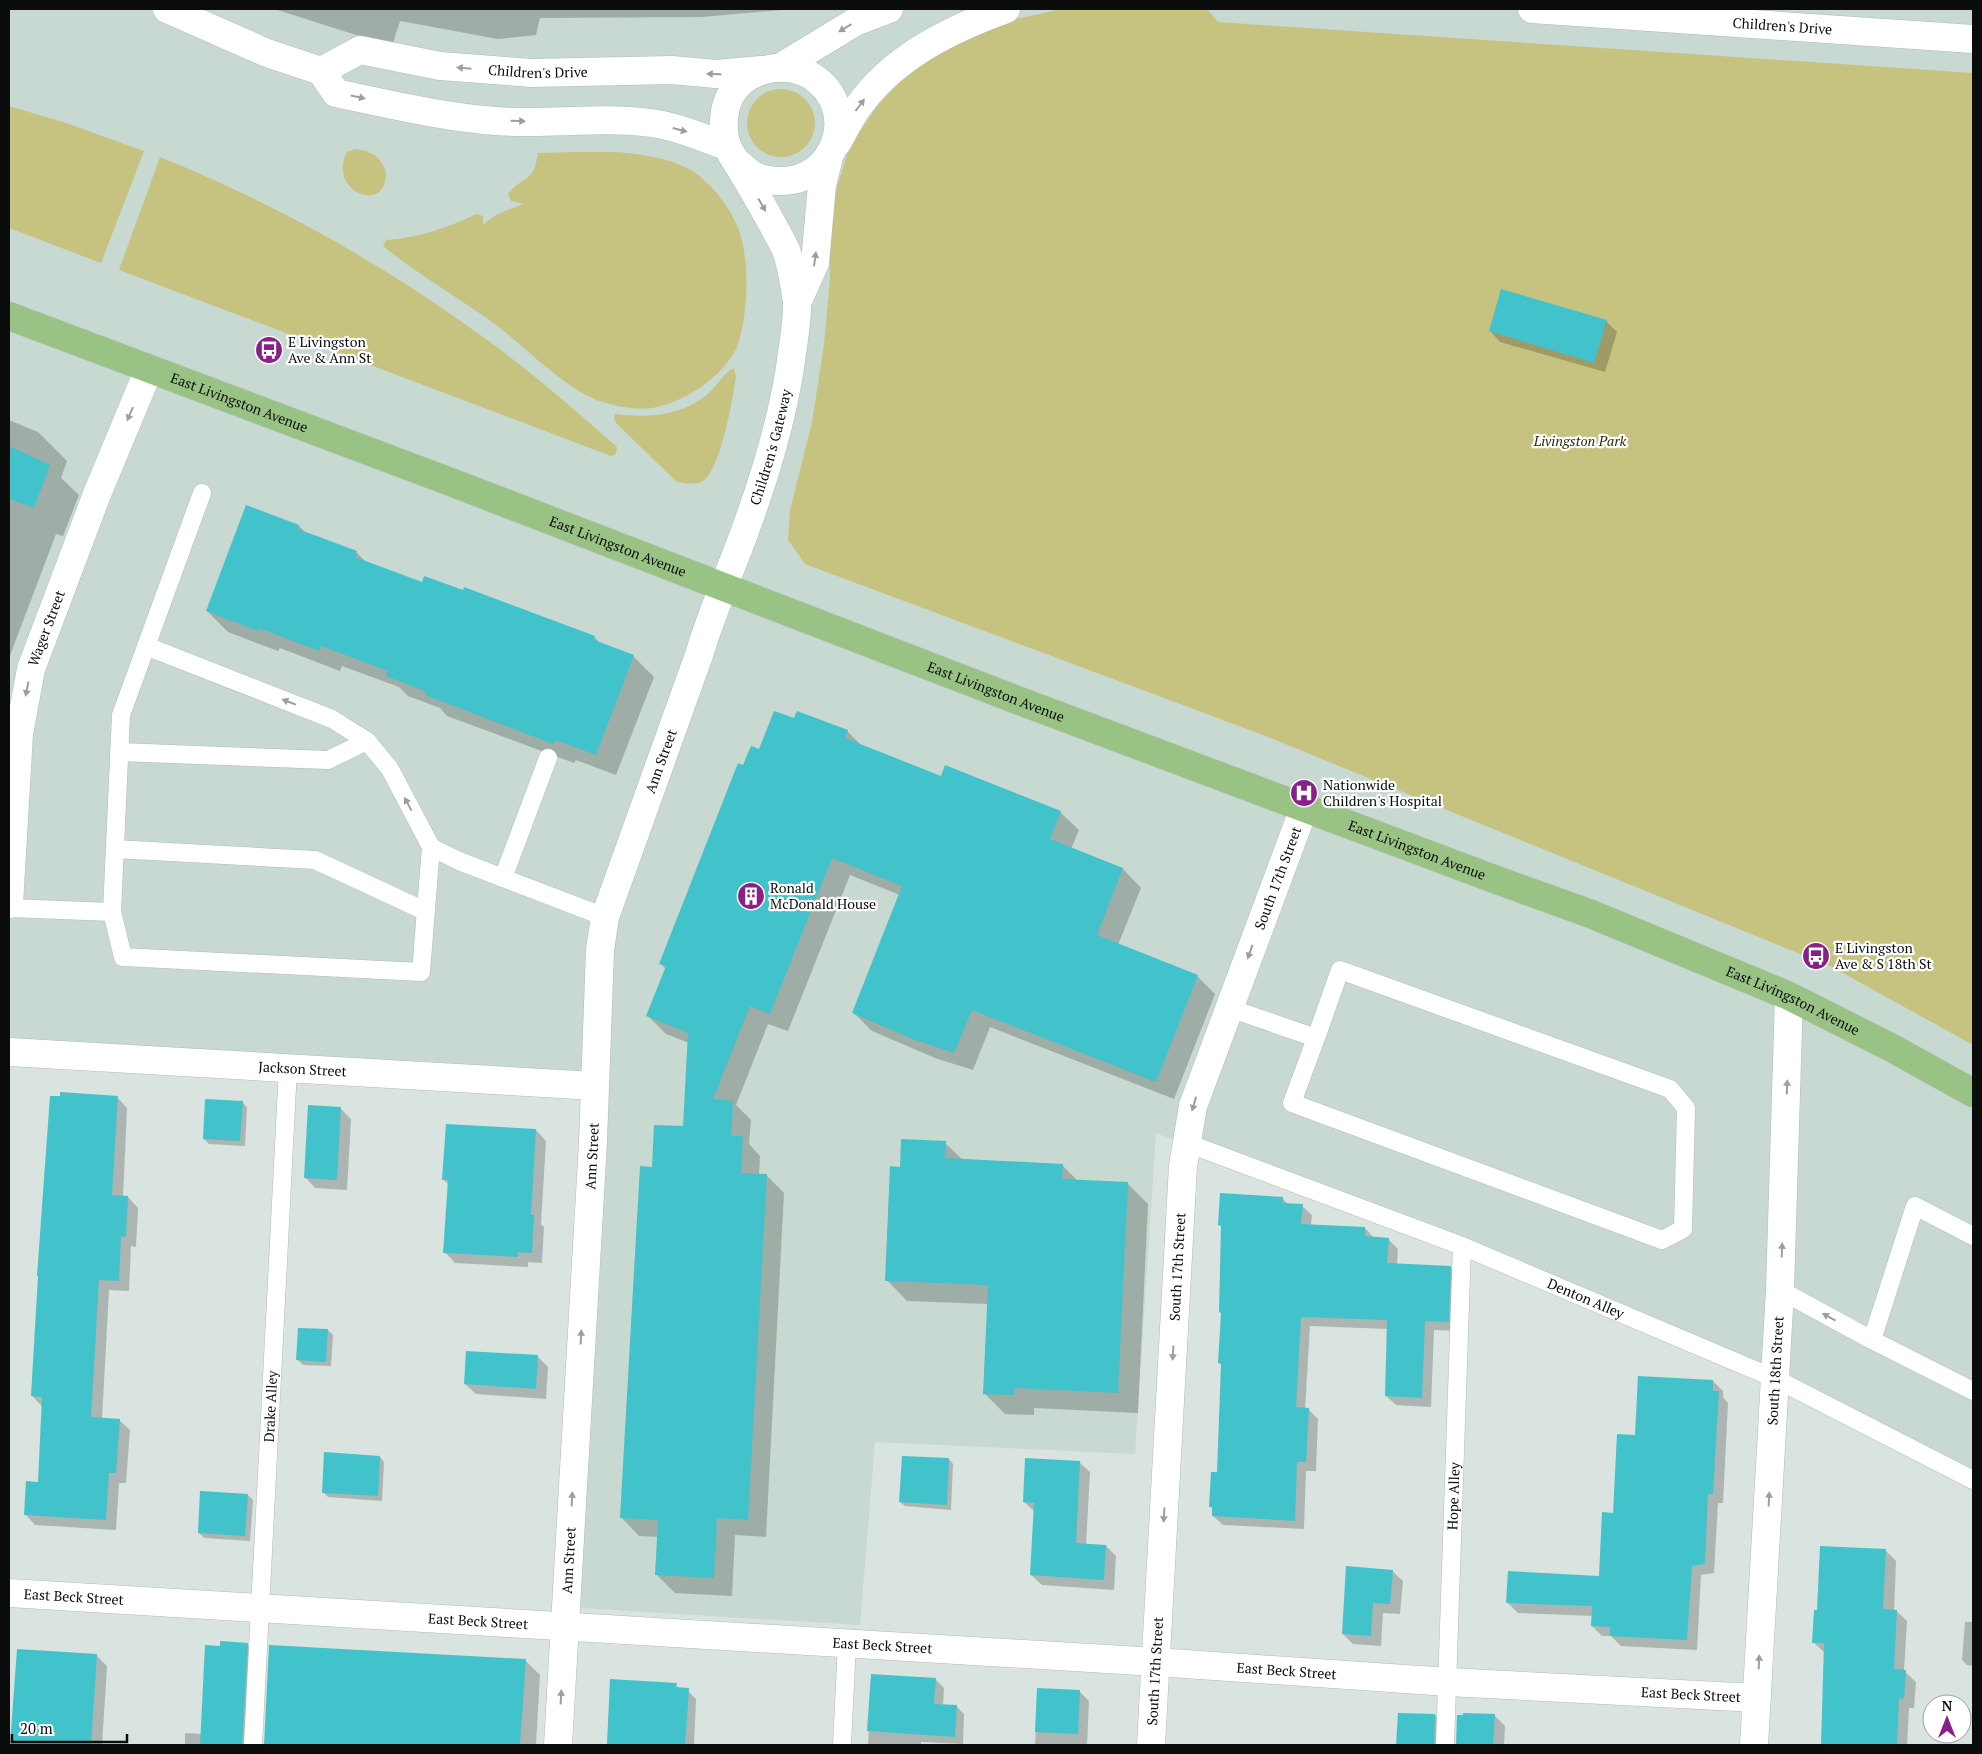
<svg xmlns="http://www.w3.org/2000/svg" width="1982" height="1754" viewBox="0 0 1982 1754" font-family="'PT Serif',serif">
<rect width="100%" height="100%" fill="#d9e3df"/>
<polygon fill="#c7d9d1" points="9,9 1973,9 1973,1470 1760,1363 1156,1133 1135,1454 875,1442 860,1625 579,1608 591,1088 9,1051"/>
<g fill="#c6c280">
<polygon points="1062,9 1207,9 1218,22 1973,73 1973,1045 1832,967 1263,735 805,564 788,540 790,510 812,422 824,345 830,278 830,211 849,148 877,106 916,65 993,24"/>
<circle cx="781" cy="123" r="34"/>
<polygon points="9,106 66,123 144,151 101,263 9,228"/>
<path d="M356,149C369,151 378,154 384,167C387,173 386,178 384,185C373,210 329,186 347,152Z"/>
<path d="M538,153C586,152 641,147 685,167C708,178 729,205 738,228C750,258 748,311 739,341C730,372 687,401 657,407C641,411 618,407 603,402C567,392 523,344 492,322C456,296 417,274 383,246L386,240C418,238 448,228 476,214L483,216V225C494,214 510,209 524,204L511,201L508,194C524,174 533,185 538,153Z"/>
<path d="M160,157C269,201 374,259 469,327C521,363 569,405 617,447L616,454L611,456L119,270Z"/>
<path d="M734,368L736,377C733,397 720,475 701,482C694,485 685,483 677,482L617,424L614,419L615,414C649,418 684,416 710,392C718,385 724,372 734,368Z"/>
</g>
<g fill="#0003">
<polygon points="274,9 793,9 702,17 540,18 536,35 498,39 400,21 393,43 353,34"/>
<polygon points="1606,321 1617,332 1605,372 1500,342 1490,331"/>
<polygon points="9,420 38,432 67,461 61,478 79,495 63,536 56,534 9,658"/>
<polygon points="299,526 306,533 356,552 367,563 422,584 594,637 602,645 633,656 654,677 616,775 576,760 574,763 447,716 440,708 408,696 399,687 342,666 340,671 280,648 278,651 228,632 207,611"/>
<polygon points="795,720 847,731 861,745 941,777 1060,812 1079,830 1071,849 1123,869 1141,888 1118,945 1197,976 1215,994 1174,1099 990,1027 973,1070 935,1058 872,1031 854,1013 900,895 850,875 788,1031 768,1024 736,1105 751,1120 749,1144 760,1156 759,1175 766,1175 784,1193 766,1537 735,1535 732,1596 675,1593 657,1575 659,1537 639,1536 621,1517 653,1168 684,1127 689,1043 666,1034 648,1016 666,969 661,964 744,767 760,750"/>
<polygon points="117,1097 127,1108 123,1197 128,1197 138,1208 136,1247 131,1246 129,1291 109,1290 102,1419 119,1420 130,1430 126,1483 119,1483 116,1530 35,1525 25,1514 39,1483 43,1407 32,1396"/>
<polygon points="242,1102 247,1107 245,1146 209,1144 204,1139"/>
<polygon points="340,1108 351,1119 347,1190 315,1188 305,1177"/>
<polygon points="536,1130 546,1141 541,1224 544,1227 542,1263 528,1262 528,1267 455,1263 445,1252 449,1185 444,1180"/>
<polygon points="945,1143 963,1160 1062,1165 1078,1181 1127,1183 1148,1204 1138,1413 1034,1408 1034,1415 1005,1414 984,1393 988,1304 907,1301 887,1280 901,1168"/>
<polygon points="1282,1198 1289,1205 1302,1206 1312,1215 1311,1225 1365,1228 1374,1238 1388,1239 1398,1249 1397,1265 1450,1267 1460,1277 1458,1331 1434,1330 1431,1407 1396,1405 1386,1396 1388,1329 1310,1326 1305,1409 1308,1409 1318,1419 1316,1471 1306,1471 1304,1529 1223,1525 1213,1516 1214,1509 1210,1506 1218,1474 1222,1366 1220,1363 1223,1228 1220,1225"/>
<polygon points="328,1330 333,1335 331,1366 303,1365 298,1360"/>
<polygon points="537,1356 548,1367 546,1399 476,1394 465,1384"/>
<polygon points="1713,1381 1723,1391 1723,1397 1728,1403 1723,1503 1718,1503 1714,1573 1701,1575 1697,1650 1621,1646 1611,1636 1602,1636 1592,1626 1593,1616 1518,1613 1508,1603 1600,1578 1614,1514 1636,1436"/>
<polygon points="380,1457 384,1462 382,1501 328,1497 323,1492"/>
<polygon points="949,1459 953,1464 951,1510 905,1506 900,1502"/>
<polygon points="1079,1462 1090,1472 1086,1545 1106,1546 1116,1556 1114,1590 1042,1585 1031,1575 1035,1512 1024,1502"/>
<polygon points="248,1495 253,1500 250,1541 204,1538 199,1533"/>
<polygon points="1885,1550 1896,1561 1894,1611 1896,1611 1907,1621 1904,1671 1916,1682 1914,1708 1909,1708 1907,1745 1822,1745 1825,1653 1813,1642 1818,1611"/>
<polygon points="1392,1571 1403,1581 1400,1614 1383,1613 1381,1646 1353,1644 1343,1634"/>
<polygon points="1965,1622 1973,1622 1973,1666 1967,1665 1962,1660"/>
<polygon points="247,1645 262,1659 257,1745 185,1745 185,1733 202,1734 221,1648"/>
<polygon points="270,1646 525,1660 540,1675 536,1745 265,1745"/>
<polygon points="18,1650 96,1655 107,1666 102,1745 11,1745"/>
<polygon points="872,1676 936,1680 944,1688 943,1705 956,1706 964,1714 963,1744 921,1742 921,1745 868,1745"/>
<polygon points="611,1680 676,1685 680,1689 686,1689 696,1699 694,1745 607,1745"/>
<polygon points="1038,1690 1080,1692 1089,1701 1087,1745 1035,1745"/>
<polygon points="1399,1714 1435,1715 1445,1726 1445,1745 1398,1745"/>
<polygon points="1494,1715 1505,1726 1504,1745 1457,1745 1458,1716"/>
</g>
<g fill="#42c2ca">
<polygon points="1501,289 1607,320 1594,363 1489,331"/>
<polygon points="9,446 50,465 34,508 9,499"/>
<polygon points="246,505 299,525 298,529 357,551 355,557 422,582 424,576 463,590 464,587 595,636 594,640 634,655 596,755 555,740 553,744 425,695 427,692 386,676 388,671 321,646 319,651 259,628 258,631 206,611"/>
<polygon points="774,711 794,718 797,711 848,730 845,738 941,776 945,765 1061,811 1050,839 1123,868 1097,935 1198,975 1156,1082 972,1010 954,1053 915,1040 852,1013 902,886 832,858 770,1014 750,1006 713,1099 733,1101 731,1136 743,1136 741,1173 767,1174 748,1520 717,1518 714,1578 655,1575 658,1520 620,1518 640,1166 652,1167 654,1125 683,1126 688,1033 646,1016 666,966 659,964 738,763 743,765 751,746 759,749"/>
<polygon points="60,1092 118,1096 112,1195 128,1196 126,1237 121,1236 119,1281 99,1280 91,1417 120,1419 116,1473 109,1473 106,1520 24,1515 26,1481 38,1482 42,1397 31,1396 38,1276 37,1276 50,1096 60,1096"/>
<polygon points="205,1099 243,1101 240,1141 203,1139"/>
<polygon points="308,1105 341,1107 337,1180 304,1178"/>
<polygon points="446,1124 536,1129 531,1215 534,1215 532,1253 518,1252 518,1257 443,1253 448,1180 442,1180"/>
<polygon points="901,1139 946,1141 945,1158 1063,1164 1062,1179 1128,1182 1118,1393 1014,1388 1014,1395 983,1394 988,1285 885,1281 890,1166 900,1167"/>
<polygon points="1220,1193 1283,1197 1283,1203 1303,1204 1301,1224 1365,1227 1365,1236 1389,1238 1387,1263 1451,1266 1449,1322 1425,1321 1422,1398 1385,1396 1387,1320 1301,1317 1296,1407 1309,1408 1306,1462 1297,1462 1295,1521 1212,1516 1212,1507 1209,1507 1211,1472 1217,1472 1221,1364 1218,1363 1221,1313 1219,1312 1221,1226 1218,1225"/>
<polygon points="298,1328 328,1329 326,1362 296,1360"/>
<polygon points="466,1351 538,1355 536,1389 464,1384"/>
<polygon points="1638,1376 1713,1380 1713,1391 1719,1391 1713,1494 1708,1494 1705,1564 1692,1566 1687,1640 1610,1636 1610,1627 1591,1626 1592,1606 1506,1603 1508,1571 1599,1576 1602,1512 1613,1513 1617,1434 1635,1435"/>
<polygon points="324,1452 380,1456 378,1496 322,1493"/>
<polygon points="902,1456 949,1458 947,1505 899,1502"/>
<polygon points="1025,1458 1080,1461 1076,1543 1106,1545 1104,1580 1030,1575 1034,1503 1023,1502"/>
<polygon points="200,1491 248,1494 245,1536 198,1533"/>
<polygon points="1820,1546 1886,1549 1883,1609 1897,1610 1894,1669 1906,1670 1904,1699 1899,1698 1897,1745 1821,1745 1824,1643 1812,1643 1814,1610 1817,1610"/>
<polygon points="1346,1566 1393,1570 1390,1604 1373,1603 1371,1636 1342,1634"/>
<polygon points="220,1641 248,1643 242,1745 200,1745 205,1645 220,1646"/>
<polygon points="269,1645 526,1659 520,1745 264,1745"/>
<polygon points="17,1649 97,1654 91,1745 10,1745"/>
<polygon points="871,1674 936,1678 934,1704 957,1705 955,1737 867,1731"/>
<polygon points="610,1679 677,1683 676,1687 689,1688 685,1745 607,1745"/>
<polygon points="1037,1688 1080,1690 1078,1734 1035,1732"/>
<polygon points="1398,1713 1435,1714 1434,1745 1396,1745"/>
<polygon points="1463,1713 1495,1714 1493,1745 1456,1745 1457,1715 1463,1715"/>
</g>
<g fill="none" stroke-linecap="round" stroke-linejoin="round">
<g stroke="#b2bbb8" stroke-width="19">
<g id="service">
<polyline points="202,493 121,715 112,912 123,957 421,972 431,847 459,861 605,917"/>
<polyline points="146,646 332,719 367,741 390,769 431,847"/>
<polyline points="119,752 328,760 367,741"/>
<polyline points="115,849 315,860 425,911"/>
<polyline points="503,878 548,758"/>
<polyline points="9,908 112,912"/>
<polyline points="1229,1008 1316,1038 1292,1103 1662,1240 1683,1229 1686,1108 1670,1089 1340,970 1316,1038"/>
<path id="s1" d="M1187,1143L1462,1246L1776,1379L1973,1480"/>
<polyline points="1780,1290 1872,1340 1973,1391"/>
<polyline points="1872,1340 1915,1206 1973,1236"/>
<path id="s2" d="M253,1745L288,1068"/>
<polyline points="842,1745 847,1643"/>
<path id="s3" d="M1445,1745L1462,1246"/>
</g>
</g>
<g stroke="#b2bbb8" stroke-width="29">
<g id="minor">
<path d="M167,9L267,53L321,71L336,93C388,104 443,117 496,121C548,125 600,116 651,123C677,126 703,138 727,146"/>
<path id="s4" d="M1532,9L1973,39"/>
<polyline points="781,67 855,22 889,9"/>
<path id="s5" d="M321,71L360,50L440,66L532,73L672,70L716,74L761,70"/>
<path d="M837,143C844,131 850,118 858,107C893,57 951,29 1006,9"/>
<polyline points="797,303 815,263 822,185 830,153"/>
<path id="s6" d="M9,904L19,734L31,669L97,494L149,369"/>
<path id="s7" d="M9,1052L595,1086"/>
<path id="s8" d="M9,1593L1156,1662L1449,1682L1757,1698"/>
<path id="s9" d="M558,1745L593,1142L600,950L605,917L699,655C713,607 735,562 751,514C768,466 782,418 790,368C792,350 798,320 797,302C795,289 791,263 786,250C773,224 758,198 743,173C738,164 731,155 727,146C723,135 723,123 725,111C732,70 786,55 817,80C859,113 835,181 781,181C771,181 760,179 751,174C747,171 742,166 738,163"/>
<path id="s10" d="M1151,1745L1183,1166L1193,1106L1304,808"/>
<path id="s11" d="M1754,1745L1780,1290L1789,996"/>
</g>
</g>
<g stroke="#bfc0c0" stroke-width="29">
<g id="primary">
<path id="s12" d="M9,316L448,481L1017,700L1494,879L1591,914L1789,996L1892,1048L1973,1093"/>
</g>
</g>
<use href="#service" stroke="#fff" stroke-width="18"/>
<use href="#minor" stroke="#fff" stroke-width="28"/>
<use href="#primary" stroke="#98c384" stroke-width="28"/>
</g>
<defs><path id="oneway-solid" d="M-6-.8H1V-3.2L6.5 0L1 3.2V.8H-6Z" transform="scale(1.25)"/></defs>
<g fill="#9d9e9e">
<use href="#oneway-solid" transform="translate(845 28) rotate(149)"/>
<use href="#oneway-solid" transform="translate(464 68) rotate(-175)"/>
<use href="#oneway-solid" transform="translate(714 74) rotate(-179)"/>
<use href="#oneway-solid" transform="translate(358 97) rotate(12)"/>
<use href="#oneway-solid" transform="translate(860 105) rotate(-53)"/>
<use href="#oneway-solid" transform="translate(518 121) rotate(1)"/>
<use href="#oneway-solid" transform="translate(680 130) rotate(15)"/>
<use href="#oneway-solid" transform="translate(762 205) rotate(60)"/>
<use href="#oneway-solid" transform="translate(815 259) rotate(-82)"/>
<use href="#oneway-solid" transform="translate(130 414) rotate(113)"/>
<use href="#oneway-solid" transform="translate(27 689) rotate(101)"/>
<use href="#oneway-solid" transform="translate(289 702) rotate(-159)"/>
<use href="#oneway-solid" transform="translate(408 804) rotate(-118)"/>
<use href="#oneway-solid" transform="translate(1250 952) rotate(110)"/>
<use href="#oneway-solid" transform="translate(1787 1087) rotate(-88)"/>
<use href="#oneway-solid" transform="translate(1194 1104) rotate(106)"/>
<use href="#oneway-solid" transform="translate(1782 1250) rotate(-88)"/>
<use href="#oneway-solid" transform="translate(1829 1317) rotate(-151)"/>
<use href="#oneway-solid" transform="translate(581 1337) rotate(-87)"/>
<use href="#oneway-solid" transform="translate(1173 1353) rotate(93)"/>
<use href="#oneway-solid" transform="translate(572 1499) rotate(-87)"/>
<use href="#oneway-solid" transform="translate(1769 1499) rotate(-87)"/>
<use href="#oneway-solid" transform="translate(1164 1515) rotate(93)"/>
<use href="#oneway-solid" transform="translate(1759 1662) rotate(-87)"/>
<use href="#oneway-solid" transform="translate(561 1697) rotate(-87)"/>
</g>
<defs>
<g id="bus-disc" transform="scale(1.4375)"><circle r="9.5" fill="#882087" stroke="#fff"/><path d="M-5-6H5V4H4V6H2V4H-2V6H-4V4H-5ZM-3.5-4V0h7V-4ZM-3.5 1.2v1.5H-2V1.2ZM2 1.2v1.5H3.5V1.2Z" fill="#fff"/></g>
<g id="hospital-disc" transform="scale(1.4375)"><circle r="9.5" fill="#882087" stroke="#fff"/><path d="M-5-5h3v3.5h4V-5h3V5h-3V1.5h-4V5h-3Z" fill="#fff"/></g>
<g id="building-disc" transform="scale(1.4375)"><circle r="9.5" fill="#882087" stroke="#fff"/><path d="M-4-6H4V6H1V3H-1V6H-4ZM-2.5-4.3h1.7v1.8h-1.7ZM.8-4.3h1.7v1.8H.8ZM-2.5-1h1.7V.8h-1.7ZM.8-1h1.7V.8H.8Z" fill="#fff"/></g>
</defs>
<g fill-rule="evenodd">
<use href="#bus-disc" x="269" y="350"/>
<use href="#hospital-disc" x="1304" y="793"/>
<use href="#building-disc" x="751" y="896"/>
<use href="#bus-disc" x="1816" y="956"/>
</g>
<g text-anchor="middle" stroke-width="4.5" stroke-linejoin="round" paint-order="stroke">
<g font-size="14" fill="#0a0d0c" stroke="#fff">
<text dy="5" stroke="none"><textPath href="#s4" startOffset="251">Children's Drive</textPath></text>
<text dy="5" stroke="none"><textPath href="#s5" startOffset="224">Children's Drive</textPath></text>
<text dy="5" stroke="none"><textPath href="#s12" startOffset="246">East Livingston Avenue</textPath></text>
<text dy="5" stroke="none"><textPath href="#s9" startOffset="1328">Children's Gateway</textPath></text>
<text dy="5" stroke="none"><textPath href="#s12" startOffset="651">East Livingston Avenue</textPath></text>
<text dy="5" stroke="none"><textPath href="#s6" startOffset="280">Wager Street</textPath></text>
<text dy="5" stroke="none"><textPath href="#s12" startOffset="1056">East Livingston Avenue</textPath></text>
<text dy="5" stroke="none"><textPath href="#s9" startOffset="995">Ann Street</textPath></text>
<text dy="5" stroke="none"><textPath href="#s12" startOffset="1506">East Livingston Avenue</textPath></text>
<text dy="5" stroke="none"><textPath href="#s10" startOffset="884">South 17th Street</textPath></text>
<text dy="5" stroke="none"><textPath href="#s12" startOffset="1911">East Livingston Avenue</textPath></text>
<text dy="5" stroke="none"><textPath href="#s7" startOffset="294">Jackson Street</textPath></text>
<text dy="5" stroke="none"><textPath href="#s9" startOffset="590">Ann Street</textPath></text>
<text dy="5" stroke="none"><textPath href="#s10" startOffset="479">South 17th Street</textPath></text>
<text dy="5" stroke="none"><textPath href="#s1" startOffset="428">Denton Alley</textPath></text>
<text dy="5" stroke="none"><textPath href="#s11" startOffset="375">South 18th Street</textPath></text>
<text dy="5" stroke="none"><textPath href="#s2" startOffset="339">Drake Alley</textPath></text>
<text dy="5" stroke="none"><textPath href="#s3" startOffset="249">Hope Alley</textPath></text>
<text dy="5" stroke="none"><textPath href="#s9" startOffset="185">Ann Street</textPath></text>
<text dy="5" stroke="none"><textPath href="#s8" startOffset="65">East Beck Street</textPath></text>
<text dy="5" stroke="none"><textPath href="#s8" startOffset="470">East Beck Street</textPath></text>
<text dy="5" stroke="none"><textPath href="#s8" startOffset="875">East Beck Street</textPath></text>
<text dy="5" stroke="none"><textPath href="#s10" startOffset="74">South 17th Street</textPath></text>
<text dy="5" stroke="none"><textPath href="#s8" startOffset="1280">East Beck Street</textPath></text>
<text dy="5" stroke="none"><textPath href="#s8" startOffset="1685">East Beck Street</textPath></text>
</g>
<g font-size="14" fill="#0a0d0c" stroke="#fff" text-anchor="start">
<text x="288" y="347">E Livingston<tspan x="288" dy="16">Ave &amp; Ann St</tspan></text>
<text x="1323" y="790">Nationwide<tspan x="1323" dy="16">Children's Hospital</tspan></text>
<text x="770" y="893">Ronald<tspan x="770" dy="16">McDonald House</tspan></text>
<text x="1835" y="953">E Livingston<tspan x="1835" dy="16">Ave &amp; S 18th St</tspan></text>
</g>
<g font-size="14" font-style="italic" fill="#2d2a03" stroke="#fff">
<text x="1580" y="446">Livingston Park</text>
</g>
</g>
<rect width="1982" height="1754" fill="none" stroke="#0a0d0c" stroke-width="20"/>
<g transform="translate(1947 1719)"><circle r="24" fill="#ffffff" stroke="#9d9e9e"/>
<path d="M0-4L9 19L0 12L-9 19Z" fill="#882087"/>
<text y="-8" font-size="14" font-weight="bold" text-anchor="middle" fill="#0a0d0c">N</text>
</g>
<path d="M12 1734v8h115v-8" fill="none" stroke="#0a0d0c" stroke-width="2.5"/>
<text x="20" y="1734" font-size="15" fill="#0a0d0c" stroke="#ffffff" stroke-width="4" paint-order="stroke">20 m</text>
</svg>
